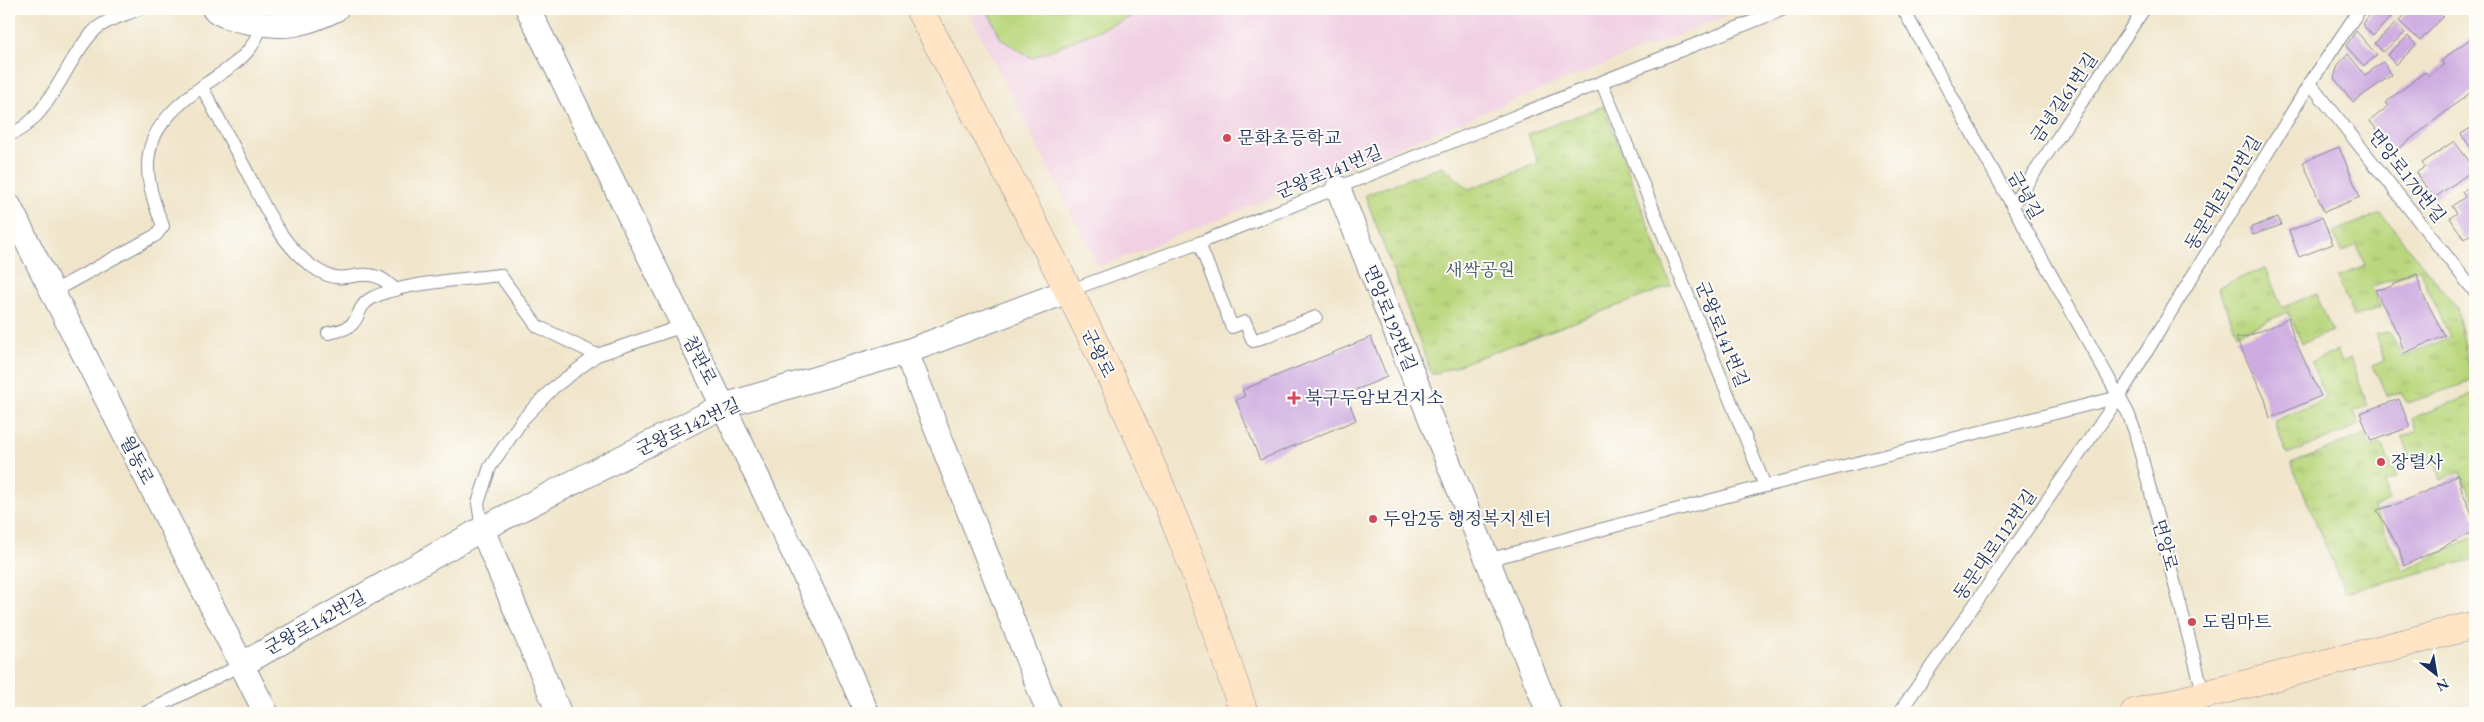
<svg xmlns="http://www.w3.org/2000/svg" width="2484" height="722" viewBox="0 0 2484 722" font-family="'EB Garamond','Noto Serif KR',serif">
<defs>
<pattern id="grass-tufts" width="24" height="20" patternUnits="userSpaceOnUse" patternTransform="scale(1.25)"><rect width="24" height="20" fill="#bad77d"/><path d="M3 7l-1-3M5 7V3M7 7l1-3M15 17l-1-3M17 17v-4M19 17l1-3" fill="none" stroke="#9fb96e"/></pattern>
</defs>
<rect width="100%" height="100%" fill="#fdfcf7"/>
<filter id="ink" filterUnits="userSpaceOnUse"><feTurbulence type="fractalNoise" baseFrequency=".02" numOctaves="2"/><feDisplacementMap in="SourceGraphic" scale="10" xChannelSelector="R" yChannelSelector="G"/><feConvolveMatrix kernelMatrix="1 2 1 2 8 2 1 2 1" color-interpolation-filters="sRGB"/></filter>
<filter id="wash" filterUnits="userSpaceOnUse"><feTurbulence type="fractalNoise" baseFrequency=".0096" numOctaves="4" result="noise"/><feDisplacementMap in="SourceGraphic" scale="20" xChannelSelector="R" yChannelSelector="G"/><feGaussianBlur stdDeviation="1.12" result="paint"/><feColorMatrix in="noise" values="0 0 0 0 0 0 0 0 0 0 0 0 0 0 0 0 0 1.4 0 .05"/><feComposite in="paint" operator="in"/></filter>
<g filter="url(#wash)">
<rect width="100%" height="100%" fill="#f0e5ca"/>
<polygon fill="#f1d0e3" points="967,9 1743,9 1099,267"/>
<g fill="url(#grass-tufts)" stroke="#6a836e">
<polygon points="1604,106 1671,286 1432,375 1365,195 1442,166 1469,189 1538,163 1528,134"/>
<polygon points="2381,213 2457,308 2472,381 2408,403 2401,392 2387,397 2373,365 2385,360 2375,335 2390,331 2402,357 2450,337 2419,269 2371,287 2381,307 2354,317 2337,277 2365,266 2357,245 2341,252 2333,232"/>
<polygon points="2265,268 2282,307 2316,294 2332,331 2302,343 2288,312 2237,334 2218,287"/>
<polygon points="2337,351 2342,362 2350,358 2368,406 2354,411 2360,425 2287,455 2274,421 2326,399 2311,362"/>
<polygon points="2474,394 2475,400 2475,506 2459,471 2441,480 2435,463 2416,469 2401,436 2416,432 2412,418"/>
<polygon points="2365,434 2370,447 2381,444 2397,478 2384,483 2390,501 2374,508 2403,571 2475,536 2475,559 2345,592 2291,463"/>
</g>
<polygon fill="#bad77d" stroke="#6a836e" points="987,9 1150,9 1032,58 1001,39"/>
<g id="blocks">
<g fill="#cdaae0">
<polygon points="2375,9 2385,9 2392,16 2373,36 2362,24"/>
<polygon points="2411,9 2435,9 2443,17 2420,41 2399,21"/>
<polygon points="2396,23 2405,33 2383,52 2375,43"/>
<polygon points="2356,31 2377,55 2364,66 2346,46"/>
<polygon points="2475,35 2475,89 2394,152 2370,121 2388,106 2385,103 2425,72 2429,76 2444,64 2441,61"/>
<polygon points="2408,36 2416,45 2396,65 2387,55"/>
<polygon points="2348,54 2365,75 2383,62 2392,75 2353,102 2334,78 2338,65"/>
<polygon points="2474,126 2475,127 2475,154 2461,134"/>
<polygon points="2454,141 2475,169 2434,198 2416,173 2425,167 2422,163"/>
<polygon points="2339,147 2360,197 2324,212 2303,162"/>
<polygon points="2475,183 2475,231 2464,239 2450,218 2457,213 2452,206 2465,197 2462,192"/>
<polygon points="2278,217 2281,225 2253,235 2250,228"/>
<polygon points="2322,217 2333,244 2299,257 2289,231"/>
<polygon points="2417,274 2421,291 2445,336 2404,353 2399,336 2375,290 2387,288"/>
<polygon points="2288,317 2293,336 2321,396 2270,418 2265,399 2236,338 2246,337 2280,323"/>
<polygon points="1371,337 1387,377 1346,394 1356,420 1260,460 1236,400 1245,396 1242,390"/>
<polygon points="2399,399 2410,427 2371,441 2360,413"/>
<polygon points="2458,474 2462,492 2475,520 2475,531 2404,566 2399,548 2377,510 2395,505 2442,484"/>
</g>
</g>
</g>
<g filter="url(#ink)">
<use href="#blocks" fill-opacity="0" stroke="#868a94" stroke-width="1"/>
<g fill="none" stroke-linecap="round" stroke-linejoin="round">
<g stroke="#868a94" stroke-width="14">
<g id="lane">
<polyline points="1903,9 2128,413 2135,432 2204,696"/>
<polyline points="1602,83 1765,486"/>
<polyline points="2310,83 2475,292"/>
<path d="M202,87C216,114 231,141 245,168C264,205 282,249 319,271C345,286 356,269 378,277C384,279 391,286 396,290"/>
<path d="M9,135C50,120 65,60 94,31C104,20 126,15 139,9"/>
<polyline points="2012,206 2144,9"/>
<polyline points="1199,243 1232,327 1245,322 1253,341 1316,317"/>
<polyline points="1068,291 1199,243 1784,9"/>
<path d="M52,292L147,240L156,235L163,226C134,156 146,126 207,83C222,73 240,62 251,47C256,40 259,31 263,23"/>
<path d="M328,333C368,327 350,310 372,298C399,283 468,279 500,275L537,326L597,355"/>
<polyline points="482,529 478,503 490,467 523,419 553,388 597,355 683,326"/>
<polyline points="1487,560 1765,486 2119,397"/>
<polyline points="145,713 241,665"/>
<polyline points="1899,713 2119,397 2310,83 2360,9"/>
</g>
</g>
<g stroke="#868a94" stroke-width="26">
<g id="street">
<path d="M214,9C229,22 279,28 299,23C312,20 324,15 336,9"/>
<polyline points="528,9 723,406 827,622 867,713"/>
<polyline points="1338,188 1549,713"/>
<polyline points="9,206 266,713"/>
<polyline points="906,352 1049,713"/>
<polyline points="482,529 559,713"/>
<polyline points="241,665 482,529 723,406 906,352 1068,291"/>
</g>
</g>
<g stroke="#868a94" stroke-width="29">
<g id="secondary">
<path d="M919,9C1013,184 1111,359 1184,544C1207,599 1225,657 1244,713"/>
<polyline points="2134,713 2475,625"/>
</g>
</g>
<use href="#lane" stroke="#fff" stroke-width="12"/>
<use href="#street" stroke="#fff" stroke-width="24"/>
<use href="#secondary" stroke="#ffe4c6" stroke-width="28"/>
</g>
</g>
<g fill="#d1495b" stroke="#fdfcf7" stroke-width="2">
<circle cx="1227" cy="138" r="5"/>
<path d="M1291.5 390.5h5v5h5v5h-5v5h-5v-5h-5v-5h5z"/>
<circle cx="2381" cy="462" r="5"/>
<circle cx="1373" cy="519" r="5"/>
<circle cx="2192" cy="622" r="5"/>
</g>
<g text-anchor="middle" stroke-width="4" stroke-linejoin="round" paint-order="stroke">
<g font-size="18" fill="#1b2f5e" stroke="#fdfcf7">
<text transform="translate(2064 98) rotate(-56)" y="6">금녕길61번길</text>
<text transform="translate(1329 172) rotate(-22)" y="6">군왕로141번길</text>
<text transform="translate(2407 176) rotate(52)" y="6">면앙로170번길</text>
<text transform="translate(2223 193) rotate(-59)" y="6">동문대로112번길</text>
<text transform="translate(2025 195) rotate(61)" y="6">금녕길</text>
<text transform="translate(1390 318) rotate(68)" y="6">면앙로192번길</text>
<text transform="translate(1722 334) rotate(68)" y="6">군왕로141번길</text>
<text transform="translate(1098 353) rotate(64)" y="6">군왕로</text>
<text transform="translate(700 360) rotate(63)" y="6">참판로</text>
<text transform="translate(688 427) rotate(-25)" y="6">군왕로142번길</text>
<text transform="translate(137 460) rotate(63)" y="6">월동로</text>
<text transform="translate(1995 545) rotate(-55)" y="6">동문대로112번길</text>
<text transform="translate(2165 545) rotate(75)" y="6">면앙로</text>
<text transform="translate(315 623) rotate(-29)" y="6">군왕로142번길</text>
</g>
<g font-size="18" fill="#1b2f5e" stroke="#fdfcf7" text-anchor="start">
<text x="1237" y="144">문화초등학교</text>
<text x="1305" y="404">북구두암보건지소</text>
<text x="2391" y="468">장렬사</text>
<text x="1383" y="525">두암2동 행정복지센터</text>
<text x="2202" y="628">도림마트</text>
</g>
<g font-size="18" fill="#435966" stroke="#fdfcf7">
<text x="1480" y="276">새싹공원</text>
</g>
</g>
<rect width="2484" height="722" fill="none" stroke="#fdfcf7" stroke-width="30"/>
<g transform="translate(2436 674) rotate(149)" stroke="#fdfcf7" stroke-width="4" paint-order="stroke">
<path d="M0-4L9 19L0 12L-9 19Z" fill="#1b2f5e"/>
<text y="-8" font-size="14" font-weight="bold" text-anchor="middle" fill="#1b2f5e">N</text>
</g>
</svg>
